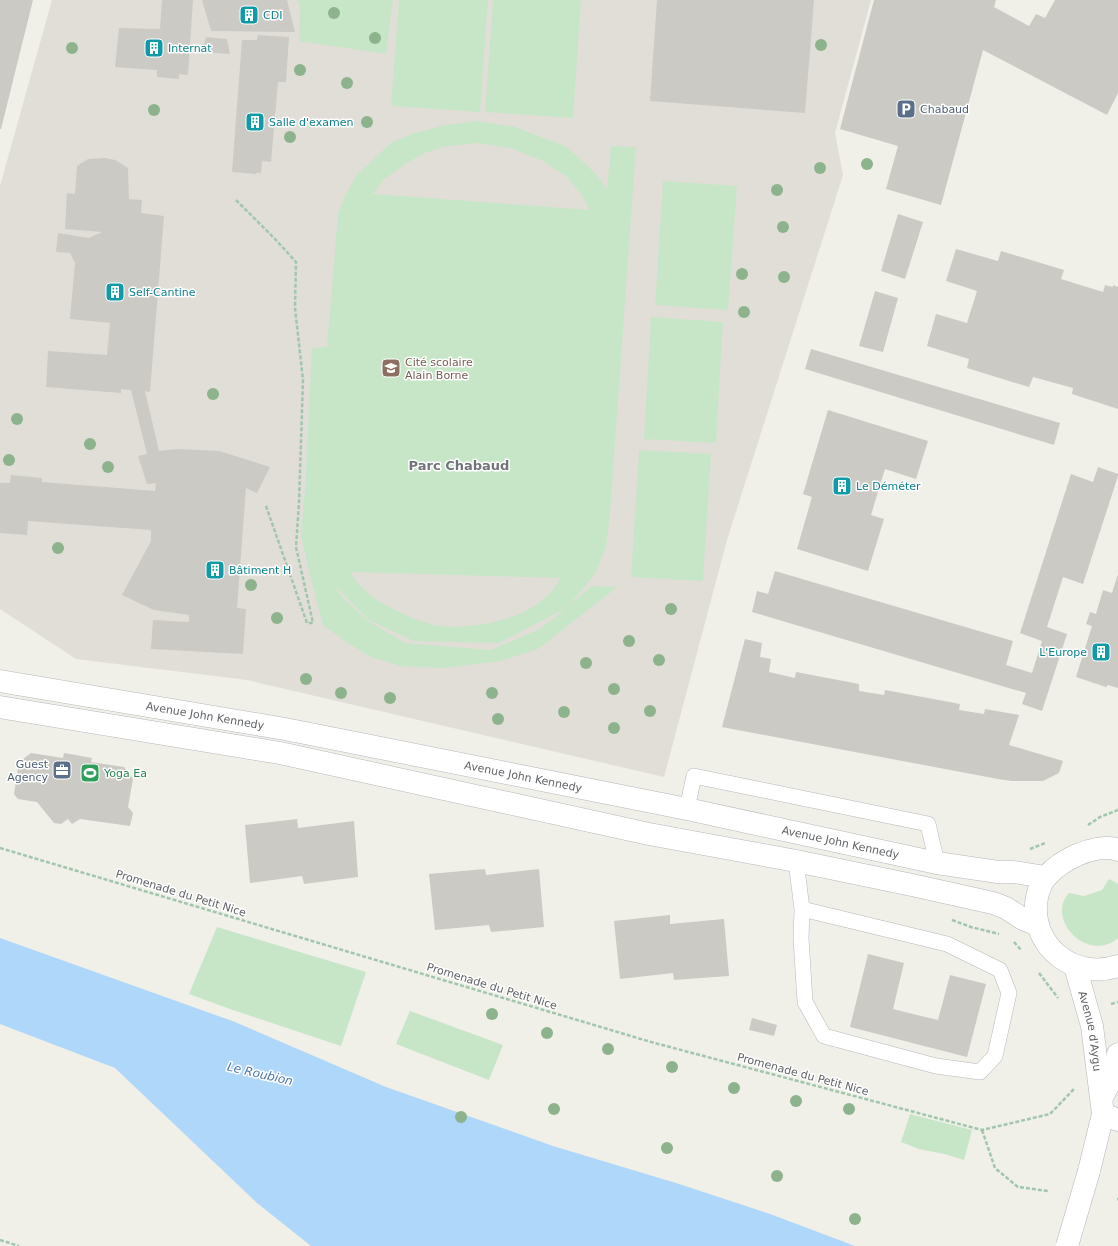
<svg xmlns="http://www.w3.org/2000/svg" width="1118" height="1246" viewBox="0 0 1118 1246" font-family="'DejaVu Sans',sans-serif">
<rect width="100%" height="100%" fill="#f0efe8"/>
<polygon fill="#e0ded7" points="52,0 871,0 835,133 843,175 727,540 664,777 247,680 76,659 0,609 0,186"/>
<g fill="#c7e6c8" fill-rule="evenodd">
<polygon points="297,0 393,0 386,54 299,41 300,5"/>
<polygon points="399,0 488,0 480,112 391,106"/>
<polygon points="493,0 581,0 573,118 485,112"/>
<path d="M477,121L515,127L567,147L595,173L607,189L611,146L636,147L610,513L606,547L595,574L569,605L592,586L617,587L538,649L500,661L445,668L401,666L371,657L346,642L323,625L311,579L301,535L305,490L312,348L327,347L338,214L345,195L357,175L392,142L415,133L441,126ZM477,143L510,148L543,161L567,177L581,194L590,210L373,194L382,181L408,162L427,152L444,147ZM350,572L560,578V579C540,618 479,630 439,626C434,626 429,623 424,622C397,613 364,597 350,572ZM333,584L369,620L414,641L499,643L566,608L540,629L491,650L405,643L371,623L344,599Z"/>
<polygon points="663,181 737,186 728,310 655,305"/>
<polygon points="651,317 723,322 716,443 644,439"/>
<polygon points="639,450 711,454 703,581 631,577"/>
<path d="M1109,879L1118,884V938C1088,964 1045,919 1069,893L1084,896L1102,890Z"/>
<polygon points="217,927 366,972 341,1046 230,1009 189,994"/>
<polygon points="410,1011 503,1045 489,1080 396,1044"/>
<polygon points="910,1114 972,1130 964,1160 944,1154 919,1149 901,1142"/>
</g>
<polygon fill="#afd7f9" points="0,938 235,1022 386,1087 553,1146 676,1183 770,1214 855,1246 311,1246 257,1203 115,1068 0,1024"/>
<g fill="#cccac5">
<polygon points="0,0 33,0 1,129 0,129"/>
<polygon points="162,0 193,0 188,75 179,74 179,79 157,77 157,70 115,67 119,28 160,29"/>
<polygon points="202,0 287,0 295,32 211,31"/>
<polygon points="657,0 814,0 805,113 650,101"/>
<polygon points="874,0 996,0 994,7 1029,26 1036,14 1045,18 1055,0 1118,0 1118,93 1107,115 983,50 941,205 886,189 898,146 840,129"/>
<polygon points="258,35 289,37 286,82 278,82 271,162 262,161 261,173 256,173 256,174 232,172 242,40 257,40"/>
<polygon points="206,37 227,39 230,54 202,52"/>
<polygon points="105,158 115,160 128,168 129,199 142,200 141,213 164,216 150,392 145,391 159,451 179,449 219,451 270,467 257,493 246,488 237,608 246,609 243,654 151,649 153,620 189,622 189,615 154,610 122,595 151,541 151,530 28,521 27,535 0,533 0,483 10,483 11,475 42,478 42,482 155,491 156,483 147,484 138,456 147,454 131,390 121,389 121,393 46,387 48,351 107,355 110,323 70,319 75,263 70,253 56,252 58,233 89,238 102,232 65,229 67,193 75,194 77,166 88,159"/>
<polygon points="898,214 923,222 905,279 881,271"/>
<polygon points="956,249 998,261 1001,251 1064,270 1061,279 1103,292 1105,285 1113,287 1113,285 1118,287 1118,409 1072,394 1073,388 1033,377 1029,387 967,368 969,359 927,346 936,314 967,323 977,291 946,281"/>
<polygon points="875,291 898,298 883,352 859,346"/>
<polygon points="811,349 1060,423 1054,445 805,369"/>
<polygon points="828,410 928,441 916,479 885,469 871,515 884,519 868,571 797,549 812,497 803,494"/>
<polygon points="1098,467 1118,474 1118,476 1083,584 1063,577 1047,627 1067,634 1042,711 1022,704 1026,693 752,612 757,591 768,594 775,571 1013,641 1006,665 1032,673 1042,641 1020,633 1071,474 1093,482"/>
<polygon points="1118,574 1118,688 1108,685 1106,687 1076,677 1092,626 1086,624 1090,612 1096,614 1103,590 1112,593"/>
<polygon points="745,639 762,643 760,657 771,659 769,672 795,678 796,672 859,684 859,691 884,695 885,690 960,704 959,710 984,714 985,709 1019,715 1009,745 1063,761 1059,773 1043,781 1012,781 998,779 722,727"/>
<polygon points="31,753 63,758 64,753 70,754 92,758 91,762 124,767 133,779 128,807 133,813 130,826 80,819 72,824 68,819 61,824 54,823 37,802 18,799 14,794 19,762"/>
<polygon points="297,819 298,828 354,821 358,877 304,884 302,876 250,883 245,825"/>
<polygon points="485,869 486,875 539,869 544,927 491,932 489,925 435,930 429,874"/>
<polygon points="670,915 670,924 724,919 729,976 674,980 673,973 620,979 614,921"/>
<polygon points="868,954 904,963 893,1009 917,1015 938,1020 950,975 986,984 967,1057 850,1027"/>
<polygon points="752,1018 777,1025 774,1036 749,1030"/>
</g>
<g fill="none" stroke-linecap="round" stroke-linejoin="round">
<g stroke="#b5b8bc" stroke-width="16">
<g id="lane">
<polyline points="687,809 694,776 928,824 937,863"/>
<polyline points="796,861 802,909 801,938 805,1002 824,1036 936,1066 980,1072 995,1056 1009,993 1000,970 947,944 802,909"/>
</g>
</g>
<g stroke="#b5b8bc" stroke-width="23">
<polyline id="street" points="1103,1114 1118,1120"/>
</g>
<g stroke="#b4b7bb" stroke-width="23">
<g id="secondary">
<path id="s1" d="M0,681L285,729L687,809L937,863L998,872H1014L1046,877"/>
<polyline points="0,707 280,753 649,834 796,861 912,885 993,903 1006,908 1023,919 1038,925"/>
<path d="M1118,850C1107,845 1088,850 1077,855C1066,860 1055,867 1047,876C1040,883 1037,895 1036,904C1033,949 1076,980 1118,966"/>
<path id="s2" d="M1075,966L1092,1026L1103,1114L1089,1171"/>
<polyline points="1102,1097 1117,1069 1118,1054"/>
</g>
</g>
<g stroke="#a0c7ad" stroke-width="2.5" stroke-dasharray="4 2" stroke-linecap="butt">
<polyline points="236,200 275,239 296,262 295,308 303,380 299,503 296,547 313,623 307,623 266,506"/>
<polyline points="1088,825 1100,817 1118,810"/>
<polyline points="0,848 651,1042 982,1130 1050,1114 1075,1088"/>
<polyline points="1030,849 1045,843"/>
<polyline points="952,920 971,927 999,934"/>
<polyline points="1014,942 1021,950"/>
<polyline points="1039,973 1058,998"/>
<polyline points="1111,1004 1118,1002"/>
<polyline points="982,1130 995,1168 1018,1187 1048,1191"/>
<polyline points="1117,1199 1118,1199"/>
<polyline points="0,1240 19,1246"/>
</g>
<use href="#lane" stroke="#fff" stroke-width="15"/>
<use href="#street" stroke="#fff" stroke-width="22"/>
<use href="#secondary" stroke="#fff" stroke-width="22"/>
<g stroke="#b4b7bb" stroke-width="23" stroke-linecap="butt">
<polyline id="secondary-bridge" points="1067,1246 1089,1171"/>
</g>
<use href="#secondary-bridge" stroke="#fff" stroke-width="22"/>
</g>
<g fill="#8db38c">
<circle cx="334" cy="13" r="6"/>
<circle cx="375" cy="38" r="6"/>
<circle cx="821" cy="45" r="6"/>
<circle cx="72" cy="48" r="6"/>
<circle cx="300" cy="70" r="6"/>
<circle cx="347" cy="83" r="6"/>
<circle cx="154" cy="110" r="6"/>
<circle cx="367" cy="122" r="6"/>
<circle cx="290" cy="137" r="6"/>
<circle cx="867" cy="164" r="6"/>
<circle cx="820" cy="168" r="6"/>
<circle cx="777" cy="190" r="6"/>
<circle cx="783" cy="227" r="6"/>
<circle cx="742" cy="274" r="6"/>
<circle cx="784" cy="277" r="6"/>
<circle cx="744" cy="312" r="6"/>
<circle cx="213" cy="394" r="6"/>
<circle cx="17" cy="419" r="6"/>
<circle cx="90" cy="444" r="6"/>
<circle cx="9" cy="460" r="6"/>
<circle cx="108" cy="467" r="6"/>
<circle cx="58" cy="548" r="6"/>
<circle cx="251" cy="585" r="6"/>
<circle cx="671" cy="609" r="6"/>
<circle cx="277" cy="618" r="6"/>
<circle cx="629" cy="641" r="6"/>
<circle cx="659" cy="660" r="6"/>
<circle cx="586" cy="663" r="6"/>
<circle cx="306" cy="679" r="6"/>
<circle cx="614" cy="689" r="6"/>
<circle cx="341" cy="693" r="6"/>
<circle cx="492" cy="693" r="6"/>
<circle cx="390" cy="698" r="6"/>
<circle cx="650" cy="711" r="6"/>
<circle cx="564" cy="712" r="6"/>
<circle cx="498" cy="719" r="6"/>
<circle cx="614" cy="728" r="6"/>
<circle cx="492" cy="1014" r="6"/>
<circle cx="547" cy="1033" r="6"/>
<circle cx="608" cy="1049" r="6"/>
<circle cx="672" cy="1067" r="6"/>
<circle cx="734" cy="1088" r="6"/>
<circle cx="796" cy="1101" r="6"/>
<circle cx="554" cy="1109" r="6"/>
<circle cx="849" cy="1109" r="6"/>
<circle cx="461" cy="1117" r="6"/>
<circle cx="667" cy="1148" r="6"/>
<circle cx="777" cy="1176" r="6"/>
<circle cx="855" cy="1219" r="6"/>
</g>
<defs>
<g id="building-square" transform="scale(1)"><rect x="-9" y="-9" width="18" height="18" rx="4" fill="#0f9aa8" stroke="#fff"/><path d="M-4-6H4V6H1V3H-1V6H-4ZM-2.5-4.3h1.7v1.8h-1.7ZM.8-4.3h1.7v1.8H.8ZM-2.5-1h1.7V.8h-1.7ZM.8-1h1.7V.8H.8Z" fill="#fff"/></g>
<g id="parking-square" transform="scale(1)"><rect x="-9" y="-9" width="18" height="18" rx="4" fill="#5c6f8a" stroke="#fff"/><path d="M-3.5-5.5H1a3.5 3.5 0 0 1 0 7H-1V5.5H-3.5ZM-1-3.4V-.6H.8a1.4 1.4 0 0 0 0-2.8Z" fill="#fff"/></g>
<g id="school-square" transform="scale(1)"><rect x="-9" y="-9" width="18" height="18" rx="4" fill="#8d6e63" stroke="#fff"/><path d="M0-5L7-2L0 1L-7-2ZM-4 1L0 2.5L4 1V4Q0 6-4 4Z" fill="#fff"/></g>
<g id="office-square" transform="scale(1)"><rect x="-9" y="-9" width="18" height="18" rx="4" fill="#5c6f8a" stroke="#fff"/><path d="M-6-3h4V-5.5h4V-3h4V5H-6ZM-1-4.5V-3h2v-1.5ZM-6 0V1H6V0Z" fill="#fff"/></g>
<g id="stadium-square" transform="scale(1)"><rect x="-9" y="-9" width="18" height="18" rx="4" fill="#2e9e5b" stroke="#fff"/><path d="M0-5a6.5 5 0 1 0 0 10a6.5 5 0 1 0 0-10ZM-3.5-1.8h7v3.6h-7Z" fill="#fff"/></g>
</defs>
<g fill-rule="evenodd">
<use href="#building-square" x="249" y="15"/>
<use href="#building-square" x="154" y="48"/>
<use href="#parking-square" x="906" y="109"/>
<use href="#building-square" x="255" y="122"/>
<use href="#building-square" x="115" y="292"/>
<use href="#school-square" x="391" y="368"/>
<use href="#building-square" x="842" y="486"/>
<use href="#building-square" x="215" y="570"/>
<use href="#building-square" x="1101" y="652"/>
<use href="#office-square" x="62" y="770"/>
<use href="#stadium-square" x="90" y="773"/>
</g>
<g text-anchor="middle" stroke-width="3" stroke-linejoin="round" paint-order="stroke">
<g font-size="11" fill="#0d838f" stroke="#fff" text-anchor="start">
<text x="263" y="19">CDI</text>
<text x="168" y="52">Internat</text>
<text x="269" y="126">Salle d'examen</text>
<text x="129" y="296">Self-Cantine</text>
<text x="856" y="490">Le Déméter</text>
<text x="229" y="574">Bâtiment H</text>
<text x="1087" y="656" text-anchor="end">L'Europe</text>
</g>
<g font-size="11" fill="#4e5e75" stroke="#fff" text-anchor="start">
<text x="920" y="113">Chabaud</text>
<text x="48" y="768" text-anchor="end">Guest<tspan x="48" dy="13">Agency</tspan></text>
</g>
<g font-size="11" fill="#785e54" stroke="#fff" text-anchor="start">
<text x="405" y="366">Cité scolaire<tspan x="405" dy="13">Alain Borne</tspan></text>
</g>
<g font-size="11" fill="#606367" stroke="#fff">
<text dy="4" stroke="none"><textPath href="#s1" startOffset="208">Avenue John Kennedy</textPath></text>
<text dy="4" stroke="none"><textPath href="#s1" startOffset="532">Avenue John Kennedy</textPath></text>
<text dy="4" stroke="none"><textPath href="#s1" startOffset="856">Avenue John Kennedy</textPath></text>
<text transform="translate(181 893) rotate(17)" y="4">Promenade du Petit Nice</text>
<text transform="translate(492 986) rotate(17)" y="4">Promenade du Petit Nice</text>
<text dy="4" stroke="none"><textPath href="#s2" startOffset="67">Avenue d'Aygu</textPath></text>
<text transform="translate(803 1074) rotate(15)" y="4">Promenade du Petit Nice</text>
</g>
<g font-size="11" fill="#27864d" stroke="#fff" text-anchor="start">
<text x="104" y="777">Yoga Ea</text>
</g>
<g font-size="12" font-style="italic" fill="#4c78ac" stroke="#fff">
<text transform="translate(260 1074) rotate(13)" y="4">Le Roubion</text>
</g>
<g font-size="13" font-weight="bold" fill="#717579" stroke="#fff">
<text x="459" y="470">Parc Chabaud</text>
</g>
</g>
</svg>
